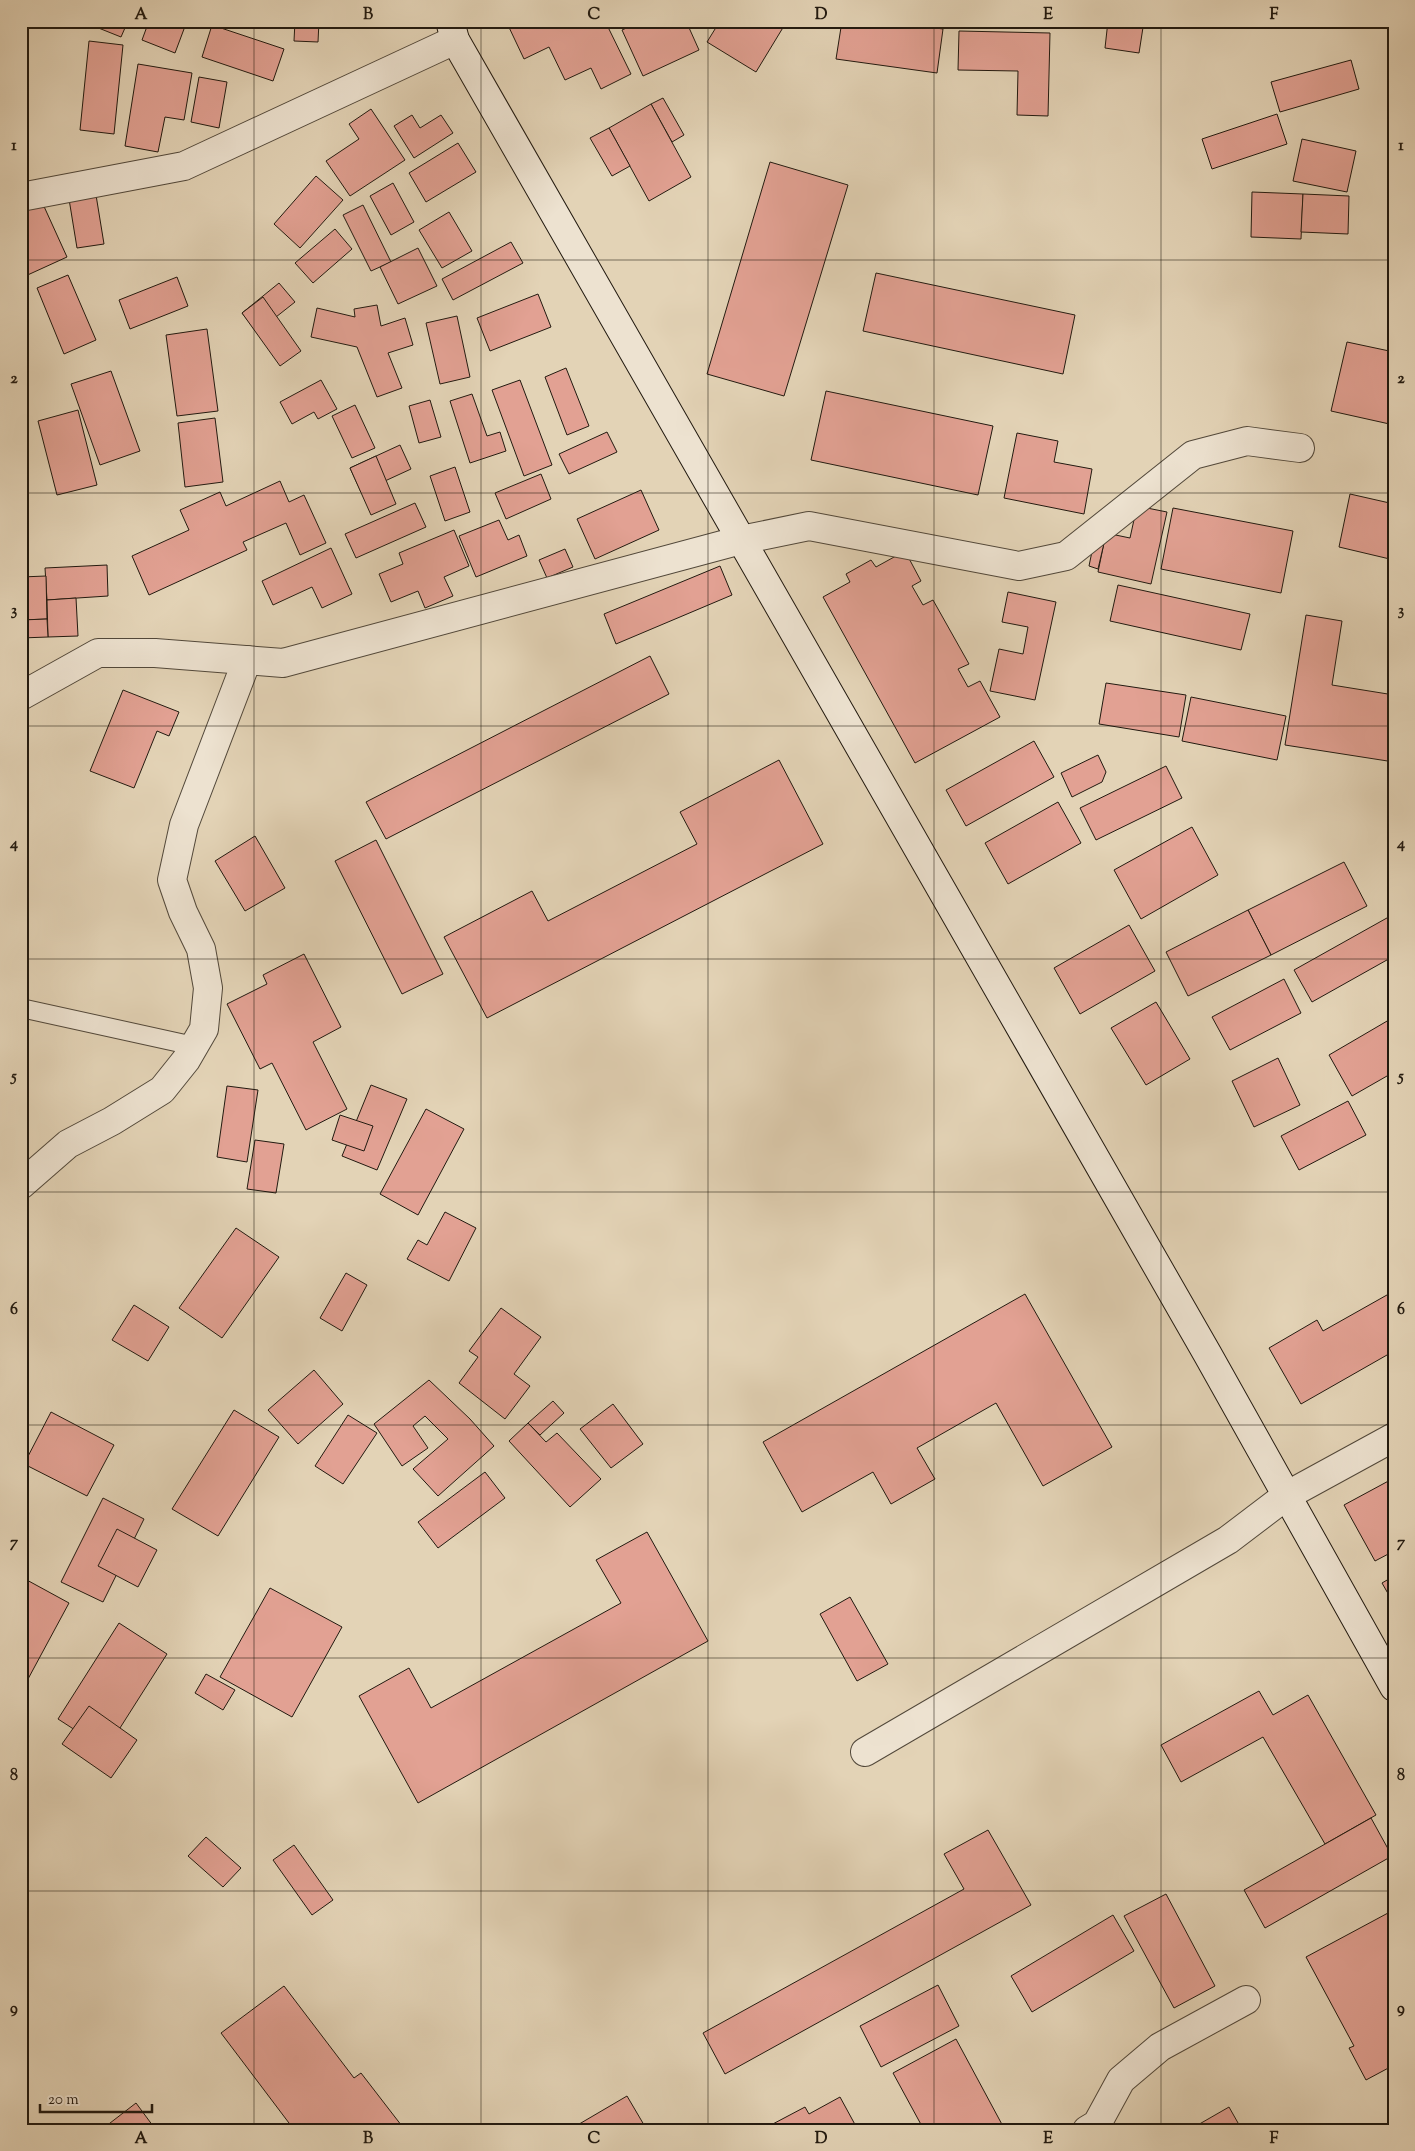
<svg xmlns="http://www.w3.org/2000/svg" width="1415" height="2151" viewBox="0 0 1415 2151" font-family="'Sorts Mill Goudy',serif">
<rect width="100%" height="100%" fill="#e3d3b6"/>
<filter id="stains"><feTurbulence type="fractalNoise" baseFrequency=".004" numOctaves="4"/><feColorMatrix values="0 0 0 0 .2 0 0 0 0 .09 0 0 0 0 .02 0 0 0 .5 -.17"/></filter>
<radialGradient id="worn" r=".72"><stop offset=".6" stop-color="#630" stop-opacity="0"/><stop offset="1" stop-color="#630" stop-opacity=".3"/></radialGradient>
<g fill="#e2a193" stroke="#221a10">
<rect x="21" y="21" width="9" height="4"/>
<polygon points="99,21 128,21 121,37 96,27"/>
<polygon points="149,21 187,21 175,53 142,40"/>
<polygon points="224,21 242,21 240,26"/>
<polygon points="295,21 319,21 318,42 294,41"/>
<polygon points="506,21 605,21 631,74 601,89 591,68 565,80 549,47 524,59"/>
<polygon points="642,21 686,21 699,50 643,76 622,30"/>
<polygon points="720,21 787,21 756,72 707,42"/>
<polygon points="842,21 886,21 943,29 937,73 836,59"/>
<polygon points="1108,21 1144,21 1139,53 1105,48"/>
<polygon points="212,25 284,49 273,81 202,57"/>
<polygon points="959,31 1050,33 1048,116 1017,115 1018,71 958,70"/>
<polygon points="89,41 123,45 114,134 80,130"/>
<polygon points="1351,60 1359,89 1280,112 1271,82"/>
<polygon points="138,64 192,73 184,120 165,117 158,152 125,146"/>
<polygon points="199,77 227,82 219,128 191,122"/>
<polygon points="663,98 684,135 672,142 651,104"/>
<polygon points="21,100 27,101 23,134 21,134"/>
<polygon points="651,104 691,177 649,201 609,128"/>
<polygon points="371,109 405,160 350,196 326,161 359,139 349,124"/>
<polygon points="1277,114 1287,144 1212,169 1202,139"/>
<polygon points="412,115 420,128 441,115 453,133 414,158 394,126"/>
<polygon points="609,128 630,166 612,176 590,138"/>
<polygon points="1302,139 1356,151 1347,192 1293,181"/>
<polygon points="458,143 476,172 426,202 409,173"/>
<polygon points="770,162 848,185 784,396 707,374"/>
<polygon points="316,176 343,200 300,248 274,224"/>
<polygon points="393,183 414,222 391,235 370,196"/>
<polygon points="1252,192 1303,194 1301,239 1251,237"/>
<polygon points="1303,194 1349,196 1348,234 1301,232"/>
<polygon points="96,195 104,244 77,248 69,199"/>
<polygon points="42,202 67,257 21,278 21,212"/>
<polygon points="363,205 391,262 371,271 343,215"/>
<polygon points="449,212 472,251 442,268 419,230"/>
<polygon points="335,229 352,249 313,283 295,263"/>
<polygon points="511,242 523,263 453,300 442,279"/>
<polygon points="418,248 437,286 398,304 380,267"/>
<polygon points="876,273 1075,315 1063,374 863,331"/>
<polygon points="68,275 96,340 64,354 37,288"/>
<polygon points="177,277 188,306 130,329 119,300"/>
<polygon points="279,283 295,302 257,332 242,313"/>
<polygon points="538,294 551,327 490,351 477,318"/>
<polygon points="263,297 301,351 280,366 242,313"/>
<polygon points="377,305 381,326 405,318 413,345 388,353 402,388 377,397 357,347 311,337 317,308 355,317 354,309"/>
<polygon points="457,316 470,377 440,384 426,323"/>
<polygon points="207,329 218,411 177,416 166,335"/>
<polygon points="1347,342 1394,352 1394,425 1331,411"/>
<polygon points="566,368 589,426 567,435 545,377"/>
<polygon points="111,371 140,451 100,465 71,384"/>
<polygon points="321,380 337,409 318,419 314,412 292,424 280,402"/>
<polygon points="520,380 552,465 524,476 492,390"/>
<polygon points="826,391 993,426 978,495 811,460"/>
<polygon points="472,394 487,436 500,432 506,451 470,463 450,401"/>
<polygon points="430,400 441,437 419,443 409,406"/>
<polygon points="355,405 375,448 352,458 332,416"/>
<polygon points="78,410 97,485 57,495 38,421"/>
<polygon points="215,418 223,482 185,487 178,423"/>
<polygon points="607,432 617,452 569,474 559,454"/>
<polygon points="1017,433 1058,441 1054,462 1092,469 1084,514 1004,498"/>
<polygon points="400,445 411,469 361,492 350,468"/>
<polygon points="376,456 396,504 371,515 350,468"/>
<polygon points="455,467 470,512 445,521 430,476"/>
<polygon points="541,474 551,499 506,519 495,493"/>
<polygon points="280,481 289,502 304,495 326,543 300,555 286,523 243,542 247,550 149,595 132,556 189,530 180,510 220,492 226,506"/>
<polygon points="641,490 659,530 595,559 577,519"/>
<polygon points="1350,494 1394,504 1394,560 1339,547"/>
<polygon points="415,503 426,527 356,558 345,534"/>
<polygon points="1137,506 1167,512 1151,584 1098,572 1106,533 1130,538"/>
<polygon points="1173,508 1293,531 1281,593 1161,569"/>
<polygon points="499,520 508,540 519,535 527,556 476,577 459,536"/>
<polygon points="454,530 469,566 444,577 453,596 425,608 418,591 391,602 379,574 403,564 399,553"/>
<polygon points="1095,537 1105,539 1098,569 1089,566"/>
<polygon points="331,548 352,594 322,608 312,587 273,605 262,581"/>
<polygon points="565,549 573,567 547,578 539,560"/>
<polygon points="905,551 921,581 912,586 923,605 933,600 969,664 958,669 968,687 980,681 1000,717 915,763 823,597 850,582 846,574 871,560 876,567"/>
<polygon points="107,565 108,596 47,600 45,568"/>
<polygon points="720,566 732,595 616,644 604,614"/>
<polygon points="46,576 47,619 21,620 21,577"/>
<polygon points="1118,585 1250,614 1241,650 1110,621"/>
<polygon points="1008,592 1056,602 1035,700 990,691 999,649 1023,654 1028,627 1002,622"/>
<polygon points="76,598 78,636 48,637 47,600"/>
<polygon points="1306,615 1342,621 1332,685 1394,695 1394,762 1285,745"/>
<polygon points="47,619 48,637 21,638 21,620"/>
<polygon points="650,656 669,694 386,839 366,802"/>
<polygon points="1106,683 1186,695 1179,737 1099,724"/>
<polygon points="123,690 179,712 169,736 157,731 134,788 90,771"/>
<polygon points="1191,697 1286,716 1277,760 1182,741"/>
<polygon points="1034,741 1054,777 966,826 946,790"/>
<polygon points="1098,755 1106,772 1102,782 1072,797 1061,773"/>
<polygon points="779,760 823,844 487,1018 444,937 532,891 548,921 697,844 680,812"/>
<polygon points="1166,766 1182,798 1096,840 1080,808"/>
<polygon points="1058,802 1081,843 1008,884 985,843"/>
<polygon points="1192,827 1218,875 1141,919 1114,870"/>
<polygon points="255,836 285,888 245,911 215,861"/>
<polygon points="376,840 443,974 402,994 335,861"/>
<polygon points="1344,862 1367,906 1271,955 1248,910"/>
<polygon points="1248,910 1271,955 1188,996 1166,952"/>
<polygon points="1394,914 1394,956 1312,1002 1294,970"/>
<polygon points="1129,925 1155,971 1080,1014 1054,968"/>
<polygon points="304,954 341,1027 313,1042 347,1109 306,1130 272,1063 260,1069 227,1004 267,984 263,975"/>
<polygon points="1284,979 1301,1013 1230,1050 1212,1017"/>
<polygon points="1156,1002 1190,1059 1146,1085 1111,1028"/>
<polygon points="1394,1017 1394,1072 1352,1096 1329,1055"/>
<polygon points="1278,1058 1300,1105 1254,1127 1232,1081"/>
<polygon points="371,1085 407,1099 377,1170 342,1156"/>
<polygon points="227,1086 258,1090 247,1162 217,1157"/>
<polygon points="1348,1101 1366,1135 1299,1170 1281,1136"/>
<polygon points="426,1109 464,1129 418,1215 380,1194"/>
<polygon points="340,1115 373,1126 364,1151 332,1140"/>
<polygon points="255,1140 284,1144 276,1193 247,1189"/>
<polygon points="445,1212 476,1228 449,1281 407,1259 418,1240 427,1245"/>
<polygon points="236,1228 279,1257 222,1338 179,1308"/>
<polygon points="346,1273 367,1285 342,1331 320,1318"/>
<polygon points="1394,1291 1394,1351 1301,1404 1269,1348 1317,1320 1323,1331"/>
<polygon points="1025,1294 1112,1447 1043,1486 996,1403 917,1448 935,1479 891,1504 873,1472 802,1512 763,1442"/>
<polygon points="134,1305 169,1327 148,1361 112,1340"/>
<polygon points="501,1308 541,1337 514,1374 530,1386 505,1419 459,1383 478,1357 469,1351"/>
<polygon points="314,1370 343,1404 298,1444 268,1410"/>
<polygon points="429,1380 470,1419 494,1446 438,1496 413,1469 448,1439 425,1416 413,1426 428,1448 402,1466 374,1424"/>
<polygon points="553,1401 564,1413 540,1435 528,1423"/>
<polygon points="613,1404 643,1444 611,1468 580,1429"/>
<polygon points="234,1410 279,1437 218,1536 172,1509"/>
<polygon points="51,1412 114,1445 87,1496 24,1464"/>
<polygon points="348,1415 377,1433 343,1484 315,1466"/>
<polygon points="528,1423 546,1442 557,1433 601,1479 570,1507 509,1441"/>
<polygon points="485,1472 505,1498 438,1548 418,1522"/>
<polygon points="1394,1478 1394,1551 1375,1561 1344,1505"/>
<polygon points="103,1498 144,1519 103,1602 61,1582"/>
<polygon points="117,1529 157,1550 138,1587 98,1566"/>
<polygon points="647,1532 708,1641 418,1803 359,1696 409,1668 431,1708 621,1603 596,1560"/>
<polygon points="1394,1576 1394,1604 1382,1583"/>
<polygon points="25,1579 69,1603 21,1692 21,1586"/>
<polygon points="270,1588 342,1627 292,1717 220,1677"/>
<polygon points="850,1597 888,1664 857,1681 820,1614"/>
<polygon points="119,1623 167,1654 106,1750 58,1719"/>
<polygon points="206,1674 235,1690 223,1710 195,1693"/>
<polygon points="1259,1691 1273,1715 1308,1695 1376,1815 1325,1844 1263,1737 1181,1782 1161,1745"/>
<polygon points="89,1706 137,1740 111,1778 62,1744"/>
<polygon points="1371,1818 1392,1856 1265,1928 1244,1890"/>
<polygon points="988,1830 1031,1905 725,2074 703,2033 964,1889 944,1854"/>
<polygon points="206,1837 241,1868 223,1887 188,1856"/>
<polygon points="294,1845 333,1900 312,1915 273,1860"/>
<polygon points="1166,1894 1215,1986 1174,2008 1124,1916"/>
<polygon points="1388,1913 1394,1924 1394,2065 1366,2080 1349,2048 1354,2046 1306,1957"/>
<polygon points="1113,1915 1134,1951 1032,2012 1011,1976"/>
<polygon points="938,1985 959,2026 881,2067 860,2026"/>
<polygon points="284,1986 354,2078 361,2073 405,2130 288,2130 292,2127 221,2033"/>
<polygon points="956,2039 1005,2130 924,2130 893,2073"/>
<polygon points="627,2096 647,2130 569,2130"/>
<polygon points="840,2097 858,2130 771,2130 769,2126 805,2107 809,2114"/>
<polygon points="136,2103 156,2130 101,2130"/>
<polygon points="1229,2107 1242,2130 1189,2130"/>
</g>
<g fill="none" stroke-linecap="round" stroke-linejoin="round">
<g stroke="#52483a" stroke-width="20">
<polyline id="service" points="21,1008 194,1046"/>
</g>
<g stroke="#52483a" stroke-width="30">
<g id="minor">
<polyline points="21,197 184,166 455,40"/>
<polyline points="21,696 98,653 155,653 283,663 741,540 809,526 1019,566 1066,556 1193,455 1247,441 1300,448"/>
<polyline points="21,1185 68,1144 112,1121 162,1090 186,1060 204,1029 208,988 201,949 183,912 172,880 184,825 247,660"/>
<polyline points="865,1752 1228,1540 1286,1496"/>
<polyline points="1087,2130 1097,2124 1121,2080 1160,2047 1246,2000"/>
</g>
</g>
<g stroke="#52483a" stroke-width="30">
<polyline id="tertiary" points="1286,1496 1394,1437"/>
</g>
<g stroke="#221a10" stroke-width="30">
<polyline id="secondary" points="450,21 455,40 1208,1355 1394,1687"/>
</g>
<use href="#service" stroke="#ede2d0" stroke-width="18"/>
<use href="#minor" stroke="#ede2d0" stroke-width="28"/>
<use href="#tertiary" stroke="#ede2d0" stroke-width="28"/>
<use href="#secondary" stroke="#ede2d0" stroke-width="28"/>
</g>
<path fill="none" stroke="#221a10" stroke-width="1" stroke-opacity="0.55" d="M254,21V2130M481,21V2130M708,21V2130M934,21V2130M1161,21V2130M21,260H1394M21,493H1394M21,726H1394M21,959H1394M21,1192H1394M21,1425H1394M21,1658H1394M21,1891H1394"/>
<rect width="1415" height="2151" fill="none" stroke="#e3d3b6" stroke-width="55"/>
<path d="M40 2104v8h112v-8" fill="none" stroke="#221a10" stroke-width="2.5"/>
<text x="48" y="2104" font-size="15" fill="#221a10" stroke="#ede2d0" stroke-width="4" paint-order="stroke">20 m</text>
<rect x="28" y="28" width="1360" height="2096" fill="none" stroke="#221a10" stroke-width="2"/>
<g font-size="16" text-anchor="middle" font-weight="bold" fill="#221a10">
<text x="141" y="19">A</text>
<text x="368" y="19">B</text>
<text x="594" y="19">C</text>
<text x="821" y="19">D</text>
<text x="1048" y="19">E</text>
<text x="1274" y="19">F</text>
<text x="14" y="150">1</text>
<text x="1401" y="150">1</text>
<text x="14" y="383">2</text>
<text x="1401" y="383">2</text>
<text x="14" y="615">3</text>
<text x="1401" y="615">3</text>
<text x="14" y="848">4</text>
<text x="1401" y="848">4</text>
<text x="14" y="1081">5</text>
<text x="1401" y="1081">5</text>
<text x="14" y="1314">6</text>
<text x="1401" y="1314">6</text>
<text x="14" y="1547">7</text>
<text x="1401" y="1547">7</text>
<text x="14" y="1780">8</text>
<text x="1401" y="1780">8</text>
<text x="14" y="2013">9</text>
<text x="1401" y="2013">9</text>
<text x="141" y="2143">A</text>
<text x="368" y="2143">B</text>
<text x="594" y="2143">C</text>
<text x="821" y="2143">D</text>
<text x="1048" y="2143">E</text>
<text x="1274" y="2143">F</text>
</g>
<rect width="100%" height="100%" filter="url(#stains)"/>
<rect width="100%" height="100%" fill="url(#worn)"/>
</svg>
